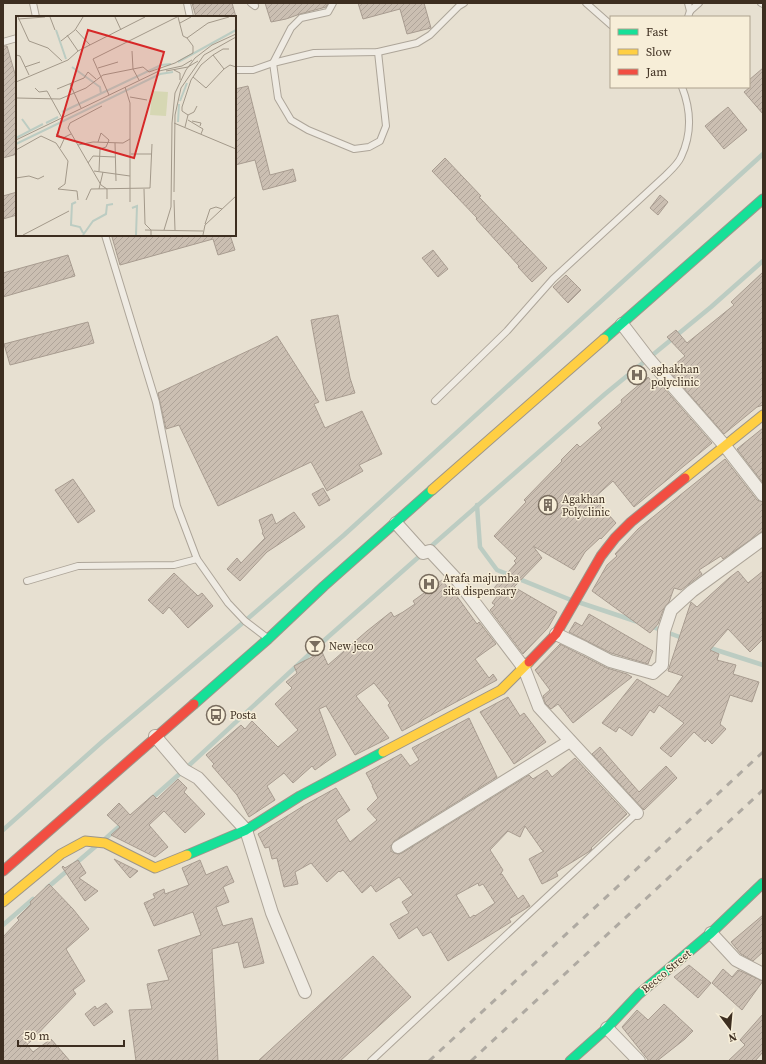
<svg xmlns="http://www.w3.org/2000/svg" width="766" height="1064" viewBox="0 0 766 1064" font-family="'Source Serif 4',serif">
<defs>
<pattern id="building-hatch" width="6" height="6" patternUnits="userSpaceOnUse"><rect width="6" height="6" fill="#cbbfb2"/><path d="M-1 1l2-2M0 6l6-6M5 7l2-2" fill="none" stroke="#afa499"/></pattern>
</defs>
<rect width="100%" height="100%" fill="#e7e0d1"/>
<g fill="none" stroke-linecap="round" stroke-linejoin="round">
<g stroke="#bcccc2" stroke-width="4.5">
<polyline points="477,505 480,547 497,570 571,600"/>
<polyline points="428,549 605,394 711,307 763,261"/>
<polyline points="578,602 638,622"/>
<polyline points="650,626 685,639"/>
<polyline points="707,647 763,665"/>
<polyline points="150,800 184,770 328,637 422,554"/>
<polyline points="3,830 103,741 245,621 344,535 763,154"/>
<polyline points="105,839 123,823"/>
<polyline points="47,888 96,846"/>
<polyline points="3,925 33,899"/>
</g>
</g>
<g fill="url(#building-hatch)" stroke="#a89c90" fill-rule="evenodd">
<polygon points="192,3 232,3 236,17 196,17"/>
<polygon points="265,3 328,3 326,7 300,14 286,19 271,22"/>
<polygon points="358,3 424,3 431,28 407,34 400,9 363,19"/>
<polygon points="3,46 7,46 17,81 17,154 3,158"/>
<polygon points="763,68 763,114 744,92 749,88 749,80"/>
<polygon points="248,86 270,175 293,169 296,181 263,190 255,160 235,165 235,89"/>
<polygon points="728,107 747,130 724,149 705,126"/>
<polygon points="445,158 481,196 479,197 547,268 532,282 518,267 519,266 476,219 477,218 432,171"/>
<polygon points="17,192 17,215 3,219 3,196"/>
<polygon points="660,195 668,202 658,215 650,208"/>
<polygon points="119,235 230,235 235,250 218,255 213,239 120,265 112,237"/>
<polygon points="433,250 448,269 438,277 422,258"/>
<polygon points="68,255 75,276 3,297 3,273"/>
<polygon points="763,272 763,405 757,407 724,434 668,370 685,356 667,337 676,330 687,343 734,305 731,302"/>
<polygon points="566,275 581,290 568,303 553,287"/>
<polygon points="338,315 350,378 355,393 326,401 311,320"/>
<polygon points="88,322 94,343 10,365 4,344"/>
<polygon points="277,336 319,402 314,404 325,428 362,411 382,454 359,465 363,471 327,491 311,462 218,506 179,425 166,429 158,393 267,342"/>
<polygon points="648,377 653,383 657,380 712,443 634,507 613,481 594,498 616,523 601,539 600,538 585,552 574,570 533,546 542,558 514,587 557,612 548,628 523,654 490,610 495,605 492,603 500,592 494,588 516,563 514,561 517,558 494,536 526,502 524,500 562,461 561,460 577,444 580,447 602,428 598,423 622,402 621,400"/>
<polygon points="763,428 763,483 737,449"/>
<polygon points="725,459 757,500 763,502 763,531 723,559 721,556 699,570 702,574 681,590 674,588 669,602 664,608 658,624 650,633 592,591 607,565 617,556 615,554 638,529"/>
<polygon points="73,479 95,511 78,523 55,490"/>
<polygon points="323,488 330,500 319,506 312,494"/>
<polygon points="294,512 305,527 267,552 240,581 227,569 237,558 241,563 265,538 262,533 263,532 259,520 272,514 276,524"/>
<polygon points="738,571 748,583 763,571 763,639 750,652 728,629 710,650 719,654 717,660 736,665 733,674 759,682 752,702 730,695 720,724 726,729 712,744 707,739 705,742 694,732 671,757 660,748 684,723 659,705 654,713 650,710 632,736 619,727 616,732 602,723 637,679 668,697 683,676 668,671 691,602 697,607 729,578"/>
<polygon points="174,573 198,596 202,593 213,606 188,628 169,607 163,614 148,600"/>
<polygon points="442,580 454,596 456,595 477,624 479,622 496,644 475,659 489,678 493,674 497,680 402,731 388,705 390,703 374,683 356,696 389,738 355,755 326,706 319,709 336,755 315,770 312,766 293,783 284,773 267,786 275,800 249,817 237,795 212,766 214,764 206,755 241,725 245,729 252,721 278,747 298,730 275,704 292,688 286,682 297,673 294,666 322,652 328,665 367,631 391,612 394,617 403,612 415,604 413,601"/>
<polygon points="589,614 653,651 648,664 611,653 569,632 575,622 582,626"/>
<polygon points="560,644 607,668 627,674 632,677 573,723 558,704 551,709 545,703 543,696 550,690 535,670"/>
<polygon points="508,697 520,716 524,713 546,742 514,764 480,712"/>
<path d="M469,718L497,777L394,841L391,847V851L394,853L398,854L402,853L529,775L533,779L547,770L552,777L575,758L627,814L591,848L592,849L590,851L556,872L558,876L542,884L529,859L544,851L542,850L525,826L520,837L508,831L490,850L503,870L500,875L502,874L518,899L523,895L530,906L509,919L511,922L448,961L431,932L423,936L417,927L399,939L390,924L409,913L402,902L413,895L399,877L376,892L371,885L362,893L343,870L340,872L339,871L327,882L311,863L295,872L298,884L284,887L277,858L272,859L269,847L265,848L258,834L305,805L336,788L350,810L336,820L350,842L377,820L367,809L378,798L372,786H373L366,773L401,754L410,766L419,760L412,748ZM478,883L479,886L483,884L495,903L475,916L474,915L470,918L456,895Z"/>
<polygon points="600,747 639,792 666,766 677,778 644,810 592,754"/>
<polygon points="178,779 187,788 184,792 205,814 185,833 164,811 149,825 168,847 155,857 111,835 120,827 107,815 119,803 130,815 153,795 157,799"/>
<polygon points="114,859 138,871 130,878"/>
<polygon points="78,860 86,873 79,878 98,891 85,901 62,867 63,866 65,868"/>
<polygon points="200,860 206,875 227,866 234,882 223,887 229,902 216,907 223,926 252,918 264,963 244,968 238,942 212,949 218,1061 136,1061 129,1010 152,1009 147,984 169,980 158,950 201,935 193,912 154,926 144,903 155,898 153,894 164,889 165,894 189,885 182,868"/>
<polygon points="49,884 73,909 89,929 66,949 85,981 73,990 76,994 27,1045 33,1052 51,1039 70,1061 3,1061 3,937 19,920 17,918 31,904 30,902"/>
<polygon points="763,915 763,952 753,961 741,954 731,942"/>
<polygon points="373,956 411,997 340,1061 258,1061"/>
<polygon points="689,965 711,983 698,998 674,977"/>
<polygon points="723,969 732,977 738,970 763,981 742,1010 712,983"/>
<polygon points="106,1003 113,1012 94,1026 85,1014 95,1006 97,1009"/>
<polygon points="664,1004 693,1031 685,1039 657,1061 649,1061 622,1027 637,1010 648,1020"/>
<polygon points="763,1014 763,1052 755,1061 728,1061 745,1045 740,1040"/>
</g>
<g fill="none" stroke-linecap="round" stroke-linejoin="round">
<g stroke="#ada599" stroke-width="8">
<g id="lane">
<polyline points="33,3 36,17"/>
<polyline points="187,3 190,17"/>
<polyline points="251,3 255,6"/>
<polyline points="333,3 328,12 301,18 291,28 273,63 278,98 291,120 308,130 354,149 369,147 380,141 386,126 378,52"/>
<polyline points="586,3 611,25"/>
<polyline points="688,3 690,11"/>
<polyline points="761,3 763,4"/>
<polyline points="688,17 690,11 699,3"/>
<polyline points="3,42 17,38"/>
<polyline points="235,70 253,70 273,63 314,53 378,52 417,43 430,35 459,6 464,3"/>
<polyline points="105,235 156,402 177,506 197,559 228,603 245,621 266,637"/>
<path d="M435,401L507,331L553,279L665,176C670,171 678,164 681,157C692,134 691,110 682,87"/>
<polyline points="27,581 78,566 174,565 197,559"/>
<polyline points="371,1061 637,813"/>
</g>
</g>
<g stroke="#ada599" stroke-width="14">
<g id="street">
<polyline points="622,324 648,358 725,446 763,495"/>
<polyline points="396,523 423,553 430,551 458,581 524,668 539,707 637,813"/>
<polyline points="556,634 585,648 610,661 653,673 662,665 664,631 671,610 692,591 763,539"/>
<polyline points="155,736 184,770 198,778 246,830 272,913 305,992"/>
<polyline points="398,847 570,741"/>
<polyline points="711,933 736,960 763,974"/>
<polyline points="607,1028 639,1061"/>
</g>
</g>
<g stroke="#9c958a" stroke-width="11">
<g id="fast">
<polyline points="604,339 763,199"/>
<polyline points="194,704 268,639 324,586 432,490"/>
<polyline points="187,855 246,830 300,796 383,752"/>
<polyline points="570,1061 607,1028 639,994 711,933 763,883"/>
</g>
</g>
<g stroke="#9c958a" stroke-width="11">
<g id="slow">
<polyline points="685,478 763,415"/>
<polyline points="432,490 604,339"/>
<polyline points="383,752 501,690 529,662"/>
<polyline points="3,902 61,854 85,841 105,843 155,868 187,855"/>
</g>
</g>
<g stroke="#9c958a" stroke-width="11">
<g id="jam">
<polyline points="529,662 556,634 601,556 615,538 631,522 685,478"/>
<polyline points="3,871 194,704"/>
</g>
</g>
<use href="#lane" stroke="#efebe3" stroke-width="6"/>
<use href="#street" stroke="#efebe3" stroke-width="12"/>
<use href="#fast" stroke="#16e098" stroke-width="9"/>
<use href="#slow" stroke="#ffcf43" stroke-width="9"/>
<use href="#jam" stroke="#f24e42" stroke-width="9"/>
<g stroke="#afaaa2" stroke-width="3" stroke-dasharray="7 7" stroke-linecap="butt">
<polyline points="429,1061 763,752"/>
<polyline points="471,1061 763,790"/>
</g>
</g>
<defs>
<g id="hospital-ring" transform="scale(1)"><circle r="9.5" fill="#f7eed8" stroke="#786c5e" stroke-width="1.5"/><path d="M-5-5h3v3.5h4V-5h3V5h-3V1.5h-4V5h-3Z" fill="#786c5e"/></g>
<g id="building-ring" transform="scale(1)"><circle r="9.5" fill="#f7eed8" stroke="#786c5e" stroke-width="1.5"/><path d="M-4-6H4V6H1V3H-1V6H-4ZM-2.5-4.3h1.7v1.8h-1.7ZM.8-4.3h1.7v1.8H.8ZM-2.5-1h1.7V.8h-1.7ZM.8-1h1.7V.8H.8Z" fill="#786c5e"/></g>
<g id="bar-ring" transform="scale(1)"><circle r="9.5" fill="#f7eed8" stroke="#786c5e" stroke-width="1.5"/><path d="M-6-5H6L.8 .8V4.5H3.5V6h-7V4.5H-.8V.8Z" fill="#786c5e"/></g>
<g id="bus-ring" transform="scale(1)"><circle r="9.5" fill="#f7eed8" stroke="#786c5e" stroke-width="1.5"/><path d="M-5-6H5V4H4V6H2V4H-2V6H-4V4H-5ZM-3.5-4V0h7V-4ZM-3.5 1.2v1.5H-2V1.2ZM2 1.2v1.5H3.5V1.2Z" fill="#786c5e"/></g>
</defs>
<g fill-rule="evenodd">
<use href="#hospital-ring" x="637" y="375"/>
<use href="#building-ring" x="548" y="505"/>
<use href="#hospital-ring" x="429" y="584"/>
<use href="#bar-ring" x="315" y="646"/>
<use href="#bus-ring" x="216" y="715"/>
</g>
<g text-anchor="middle" stroke-width="3" stroke-linejoin="round" paint-order="stroke">
<g font-size="11" fill="#3d2e20" stroke="#f7eed8" text-anchor="start">
<text x="651" y="373">aghakhan<tspan x="651" dy="13">polyclinic</tspan></text>
<text x="562" y="503">Agakhan<tspan x="562" dy="13">Polyclinic</tspan></text>
<text x="443" y="582">Arafa majumba<tspan x="443" dy="13">sita dispensary</tspan></text>
<text x="329" y="650">New jeco</text>
<text x="230" y="719">Posta</text>
</g>
<g font-size="11" fill="#3d2e20" stroke="#f7eed8">
<text transform="translate(666 971) rotate(-40)" y="4">Becco Street</text>
</g>
</g>
<g transform="translate(16 16)">
<rect width="220" height="220" fill="#e7e0d1"/>
<path d="M136,75L152,76L150,100L134,99Z" fill="#d6d7b3"/>
<path fill="none" stroke="#bcccc2" stroke-width="2" d="M40,14L50,43M162,46L220,14M56,51L84,71L85,78M164,85L171,67M46,96L145,49L155,48M6,103L14,114M162,106L163,88M30,107L42,101M0,122L27,108M0,128L144,58L157,56M60,186L56,188L55,209L64,211L67,217M116,192L121,190L120,219M67,219L77,205L90,198L91,189L97,188"/>
<path fill="none" stroke="#a3998a" stroke-width="1" d="M2,1L13,25L32,32L46,45M34,1L39,14M99,1L105,14M162,1L167,20L171,22M2,3L29,1M164,7L175,1M60,14L74,29M51,19L62,35M45,25L59,14L67,1M116,35L117,53L123,64M0,39L4,40L13,59M197,39L208,53M9,51L24,46M82,52L102,46M158,54L164,57V64M150,55L172,51L182,45M177,61L190,72L208,53L214,49L220,51M0,66L52,44L62,35L129,1M54,68L65,92M109,71L114,87V186M19,72L23,76L31,75L46,102M41,73L68,62L72,56L80,63M93,79L77,43L161,1M114,81L131,84M1,82L44,83L70,72L87,59L127,51L133,56L159,47L177,37V30L171,22L192,7L213,1M86,90L54,107L52,112L85,169L91,173V183M172,99L178,96L181,90M172,104L187,113L185,118M176,105L185,107L184,110M158,107L220,133M169,111L172,99L166,95V91L175,64L185,49L197,39L207,33H213M40,118L47,122L55,118M0,124L143,55L166,50L176,44M82,126L85,117L93,124L90,131L84,133L83,155M99,127L100,165M62,129L77,126L107,127L114,123M44,132L49,121M0,134L25,120L40,127L52,145L49,168L42,173L61,175L62,184M115,138H136M72,147L77,140L99,141M78,155L114,160M0,162L13,160L22,163L28,160M83,173L87,156M128,173L129,208L135,214V219M158,176L159,99L165,72L188,39L220,21M70,184L75,173L134,172L136,128M158,184L159,214M189,208L194,193L200,191L206,193M129,214L187,215M148,214L155,191L156,107L159,77L170,54L179,42L196,29L220,18M7,219L53,195M187,219L189,209L220,180"/>
<path fill="#d62828" fill-opacity="0.15" stroke="#d62828" stroke-width="2" d="M72,14L148,36L118,142L41,120Z"/>
<rect width="220" height="220" fill="none" stroke="#3d2e20" stroke-width="2"/>
</g>
<rect width="766" height="1064" fill="none" stroke="#3d2e20" stroke-width="8"/>
<rect x="610" y="16" width="140" height="72" fill="#f7eed8" stroke="#ada18e"/>
<rect x="618" y="29" width="20" height="6" fill="#16e098" stroke="#ada18e"/>
<text x="646" y="36" font-size="12" fill="#3d2e20">Fast</text>
<rect x="618" y="49" width="20" height="6" fill="#ffcf43" stroke="#ada18e"/>
<text x="646" y="56" font-size="12" fill="#3d2e20">Slow</text>
<rect x="618" y="69" width="20" height="6" fill="#f24e42" stroke="#ada18e"/>
<text x="646" y="76" font-size="12" fill="#3d2e20">Jam</text>
<g transform="translate(730 1028) rotate(164)" stroke="#f7eed8" stroke-width="3" paint-order="stroke">
<path d="M0-3L7 15L0 10L-7 15Z" fill="#3d2e20"/>
<text y="-6" font-size="11" font-weight="bold" text-anchor="middle" fill="#3d2e20">N</text>
</g>
<path d="M18 1040v6h106v-6" fill="none" stroke="#3d2e20" stroke-width="2"/>
<text x="24" y="1040" font-size="12" fill="#3d2e20" stroke="#f7eed8" stroke-width="3" paint-order="stroke">50 m</text>
</svg>
